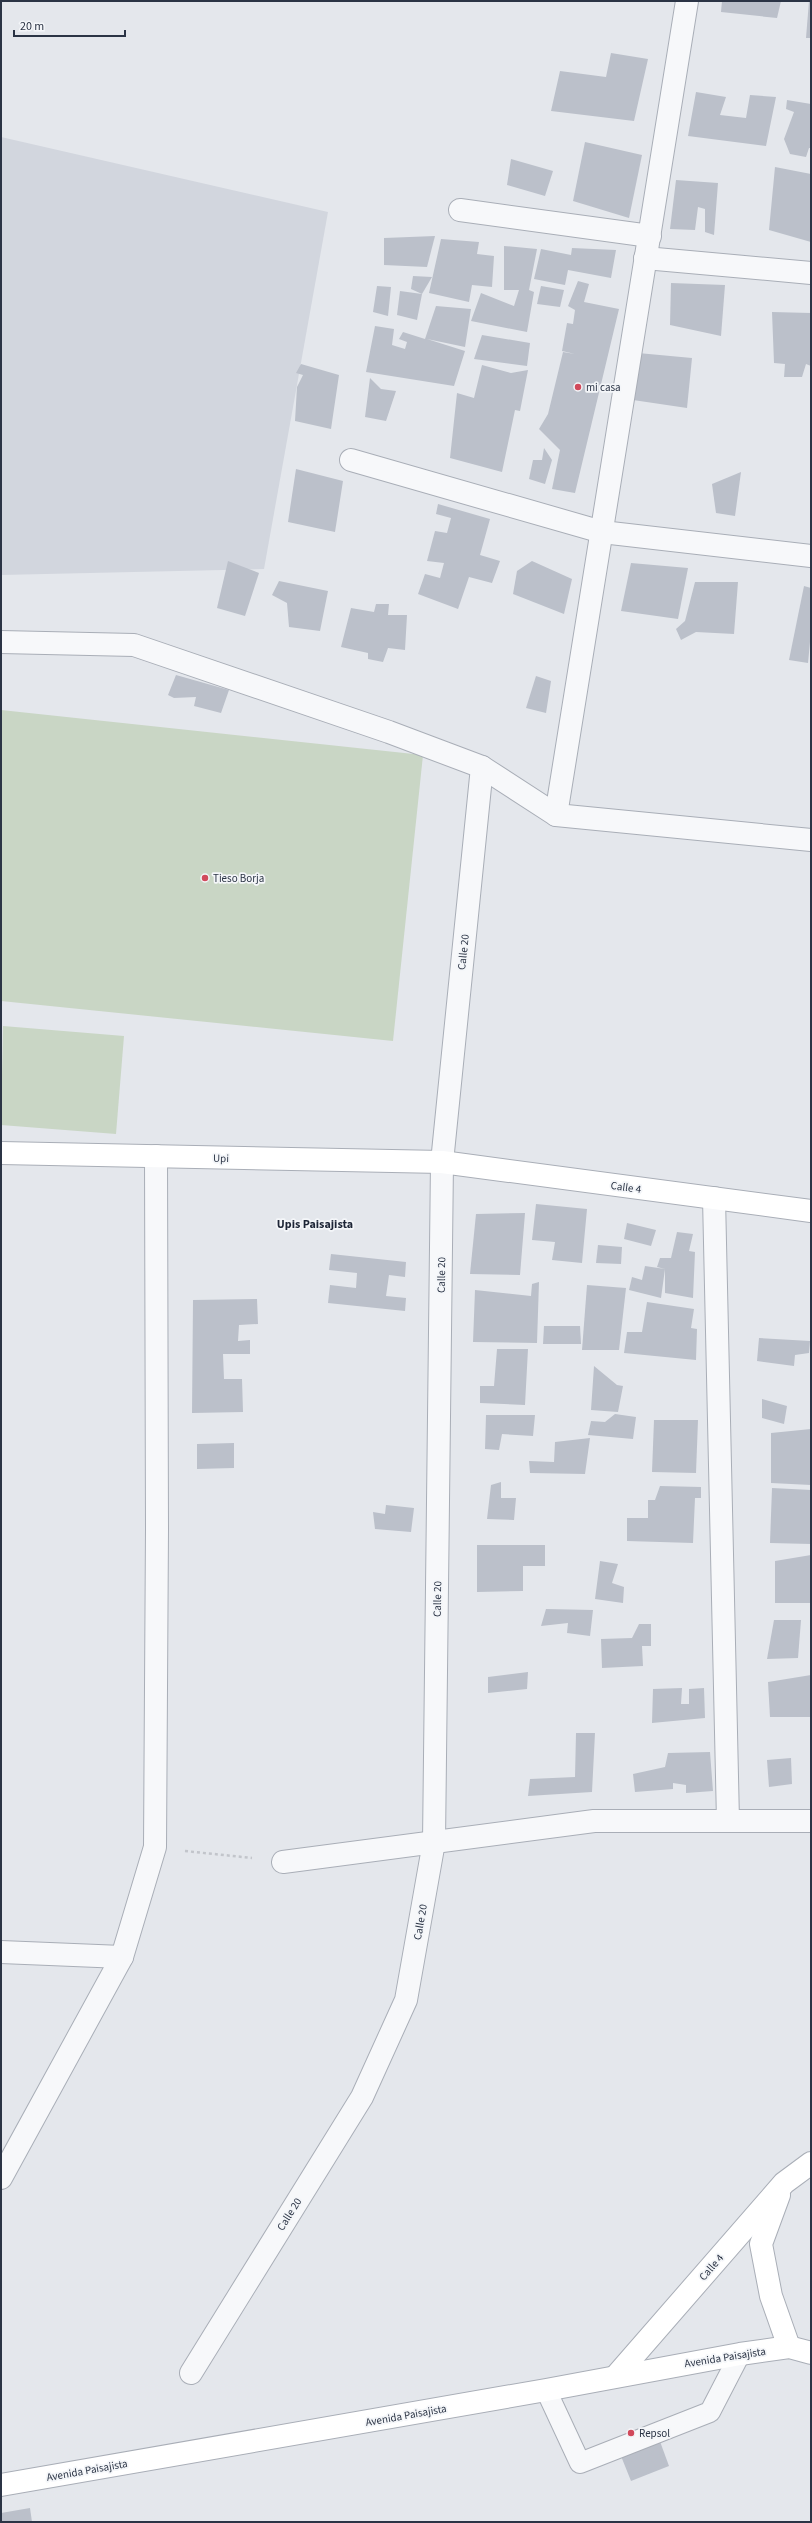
<svg xmlns="http://www.w3.org/2000/svg" width="812" height="2523" viewBox="0 0 812 2523" font-family="'Source Sans 3',sans-serif">
<rect width="100%" height="100%" fill="#e4e7ec"/>
<polygon fill="#d2d6de" points="1,137 328,212 264,569 1,575"/>
<g fill="#c9d6c5">
<polygon points="1,710 423,755 393,1041 1,1001"/>
<polygon points="3,1026 124,1036 116,1134 1,1125"/>
</g>
<g fill="#bbc0ca">
<polygon points="722,1 781,1 777,18 721,12"/>
<polygon points="809,1 811,1 811,38 806,38"/>
<polygon points="611,53 648,59 634,121 551,111 560,71 606,77"/>
<polygon points="696,92 726,97 720,115 746,118 750,95 776,97 766,146 688,136"/>
<polygon points="787,100 811,104 811,148 809,148 806,157 790,154 784,139 794,112 786,109"/>
<polygon points="585,142 642,155 629,218 573,201"/>
<polygon points="511,159 553,171 545,196 507,185"/>
<polygon points="775,167 811,174 811,242 769,230"/>
<polygon points="676,180 718,183 714,235 705,232 705,209 698,207 695,230 670,229"/>
<polygon points="435,236 427,267 384,265 384,238"/>
<polygon points="441,239 479,242 477,254 494,256 492,287 472,285 469,302 429,293"/>
<polygon points="504,246 537,249 529,290 534,292 527,332 471,321 481,293 514,306 519,290 504,290"/>
<polygon points="572,248 616,250 611,278 568,270 565,285 534,279 541,249 571,255"/>
<polygon points="413,276 432,277 422,294 411,289"/>
<polygon points="578,281 589,284 584,302 619,309 575,493 552,489 560,450 539,429 548,414 563,352 575,354 562,351 567,323 573,324 575,310 568,306"/>
<polygon points="671,283 725,285 721,336 670,325"/>
<polygon points="377,286 391,287 388,316 373,312"/>
<polygon points="541,286 564,290 560,307 537,304"/>
<polygon points="400,291 422,294 417,320 397,315"/>
<polygon points="436,306 471,309 465,347 427,339 465,351 454,386 366,372 375,326 394,329 392,345 405,349 407,342 399,339 403,332 425,339"/>
<polygon points="772,312 811,313 811,366 806,364 802,377 784,377 785,364 774,363"/>
<polygon points="482,335 530,343 527,366 474,359"/>
<polygon points="638,353 692,358 687,408 633,400"/>
<polygon points="301,364 339,375 331,429 295,421 297,387 303,375 296,373"/>
<polygon points="482,365 511,373 528,370 520,411 515,410 502,472 450,458 457,393 474,398"/>
<polygon points="370,378 381,389 396,391 386,421 365,417"/>
<polygon points="544,448 552,460 545,484 529,479 533,460 542,460"/>
<polygon points="296,469 343,481 335,532 288,522"/>
<polygon points="741,472 735,516 716,513 712,484"/>
<polygon points="438,504 490,519 480,555 500,561 492,583 469,577 458,609 418,594 425,574 440,578 444,563 427,561 435,531 447,533 451,518 436,514"/>
<polygon points="228,561 259,573 245,616 217,608"/>
<polygon points="532,561 572,579 564,614 513,594 517,571"/>
<polygon points="631,563 688,568 678,619 621,611"/>
<polygon points="279,581 328,591 320,631 289,627 287,603 272,595"/>
<polygon points="695,582 738,582 734,634 696,632 681,640 676,629 685,621"/>
<polygon points="804,586 811,588 811,631 808,663 789,660"/>
<polygon points="376,604 389,604 388,615 407,615 405,650 388,648 383,662 368,659 368,653 341,647 351,608 374,612"/>
<polygon points="176,675 229,690 221,713 194,706 196,697 174,698 168,695"/>
<polygon points="536,676 551,681 546,713 526,708"/>
<polygon points="536,1204 587,1209 582,1263 552,1260 555,1242 532,1240"/>
<polygon points="525,1213 520,1275 470,1274 476,1214"/>
<polygon points="627,1223 656,1230 651,1246 624,1239"/>
<polygon points="677,1232 693,1234 689,1251 695,1252 693,1298 665,1293 665,1269 661,1298 629,1290 632,1277 642,1280 645,1266 665,1269 657,1267 660,1258 671,1258"/>
<polygon points="598,1245 622,1247 621,1264 596,1263"/>
<polygon points="331,1254 406,1262 405,1277 389,1275 386,1296 406,1298 405,1311 328,1303 330,1285 356,1288 357,1273 329,1270"/>
<polygon points="539,1282 537,1343 473,1342 475,1290 531,1296 532,1284"/>
<polygon points="587,1285 626,1288 619,1350 582,1350"/>
<polygon points="257,1299 258,1324 239,1325 238,1341 250,1340 250,1354 223,1354 224,1379 242,1379 243,1412 192,1413 193,1300"/>
<polygon points="647,1302 694,1309 691,1328 697,1329 696,1360 624,1353 627,1332 642,1332"/>
<polygon points="544,1326 580,1326 581,1344 543,1344"/>
<polygon points="759,1338 810,1341 809,1353 795,1355 794,1366 757,1361"/>
<polygon points="497,1349 528,1349 525,1405 480,1403 480,1386 494,1386"/>
<polygon points="594,1366 617,1385 623,1386 618,1412 591,1410"/>
<polygon points="762,1399 787,1406 784,1424 762,1418"/>
<polygon points="615,1414 636,1417 633,1439 588,1435 591,1421 605,1422"/>
<polygon points="486,1415 535,1415 533,1436 502,1434 499,1450 485,1449"/>
<polygon points="654,1420 698,1420 696,1473 652,1472"/>
<polygon points="811,1429 811,1485 771,1483 771,1433"/>
<polygon points="590,1438 585,1474 530,1473 529,1461 554,1462 555,1442"/>
<polygon points="234,1443 234,1468 197,1469 197,1444"/>
<polygon points="501,1482 501,1498 516,1498 514,1520 487,1519 491,1485"/>
<polygon points="660,1486 701,1487 701,1498 695,1498 693,1543 627,1541 627,1518 648,1518 648,1500 655,1500"/>
<polygon points="772,1488 811,1490 811,1544 770,1543"/>
<polygon points="386,1505 414,1508 411,1532 375,1529 373,1512 385,1514"/>
<polygon points="477,1545 545,1545 545,1566 523,1566 523,1591 477,1592"/>
<polygon points="811,1555 811,1603 775,1603 775,1561"/>
<polygon points="600,1561 618,1564 612,1583 624,1587 623,1603 595,1599"/>
<polygon points="546,1609 593,1610 590,1636 567,1633 568,1623 541,1626"/>
<polygon points="774,1620 801,1620 798,1658 767,1659"/>
<polygon points="639,1624 651,1624 651,1646 642,1646 643,1666 602,1668 601,1639 632,1638"/>
<polygon points="528,1672 527,1689 488,1693 488,1677"/>
<polygon points="811,1675 811,1717 770,1717 768,1682"/>
<polygon points="682,1688 681,1704 689,1704 689,1689 704,1688 705,1718 652,1723 653,1689"/>
<polygon points="576,1733 595,1733 592,1792 528,1796 530,1779 575,1777"/>
<polygon points="710,1752 713,1791 686,1793 686,1785 673,1783 673,1789 635,1792 633,1774 665,1767 668,1753"/>
<polygon points="791,1758 792,1784 769,1787 767,1760"/>
<polygon points="658,2436 669,2466 631,2481 619,2451"/>
<polygon points="30,2508 32,2522 1,2522 1,2513"/>
</g>
<g fill="none" stroke-linecap="round" stroke-linejoin="round">
<g stroke="#a9aeb7" stroke-width="22">
<polyline id="lane" points="546,2390 580,2463 710,2412 740,2354"/>
</g>
<g stroke="#a9aeb7" stroke-width="24">
<g id="street">
<polyline points="460,210 650,236"/>
<polyline points="645,258 811,273"/>
<polyline points="351,460 602,532 811,556"/>
<polyline points="1,642 134,645 389,732 482,767 556,815 811,840"/>
<polyline points="556,815 687,1"/>
<polyline points="714,1198 728,1821"/>
<polyline points="283,1862 594,1821 811,1821"/>
<polyline points="1,1952 122,1957"/>
<polyline points="1,2178 122,1957 155,1847 157,1529 156,1156"/>
<polyline points="191,2373 362,2097 406,2000 434,1842 442,1162 482,767"/>
</g>
</g>
<g stroke="#a9aeb7" stroke-width="24">
<g id="secondary">
<polyline points="1,1153 442,1162 811,1211"/>
<polyline points="779,2195 761,2244 771,2296 789,2347"/>
<polyline points="616,2376 784,2183 811,2163"/>
<polyline points="1,2485 546,2390 740,2354 789,2347 811,2353"/>
</g>
</g>
<polyline stroke="#c2c5cb" stroke-width="2.5" stroke-dasharray="3 3" stroke-linecap="butt" points="185,1851 252,1858"/>
<use href="#lane" stroke="#f7f8fa" stroke-width="20"/>
<use href="#street" stroke="#f7f8fa" stroke-width="22"/>
<use href="#secondary" stroke="#fff" stroke-width="22"/>
</g>
<g fill="#d1495b" stroke="#f4f6f9" stroke-width="1.5">
<circle cx="578" cy="387" r="4"/>
<circle cx="205" cy="878" r="4"/>
<circle cx="631" cy="2433" r="4"/>
</g>
<g text-anchor="middle" stroke-width="3.5" stroke-linejoin="round" paint-order="stroke">
<g font-size="11" fill="#2b3445" stroke="#f4f6f9" text-anchor="start">
<text x="586" y="391">mi casa</text>
<text x="213" y="882">Tieso Borja</text>
<text x="639" y="2437">Repsol</text>
</g>
<g font-size="11" fill="#2b3445" stroke="#f4f6f9">
<text transform="translate(463 952) rotate(-84)" y="4">Calle 20</text>
<text transform="translate(221 1158) rotate(1)" y="4">Upi</text>
<text transform="translate(626 1187) rotate(8)" y="4">Calle 4</text>
<text transform="translate(441 1275) rotate(-89)" y="4">Calle 20</text>
<text transform="translate(437 1599) rotate(-89)" y="4">Calle 20</text>
<text transform="translate(420 1922) rotate(-80)" y="4">Calle 20</text>
<text transform="translate(289 2214) rotate(-58)" y="4">Calle 20</text>
<text transform="translate(711 2267) rotate(-49)" y="4">Calle 4</text>
<text transform="translate(725 2357) rotate(-9)" y="4">Avenida Paisajista</text>
<text transform="translate(406 2415) rotate(-10)" y="4">Avenida Paisajista</text>
<text transform="translate(87 2470) rotate(-10)" y="4">Avenida Paisajista</text>
</g>
<g font-size="12" font-weight="bold" fill="#1d2536" stroke="#f4f6f9">
<text x="315" y="1228">Upis Paisajista</text>
</g>
</g>
<rect width="812" height="2523" fill="none" stroke="#2b3445" stroke-width="4"/>
<path d="M14 30v6h111v-6" fill="none" stroke="#2b3445" stroke-width="2"/>
<text x="20" y="30" font-size="12" fill="#2b3445" stroke="#f4f6f9" stroke-width="3" paint-order="stroke">20 m</text>
</svg>
